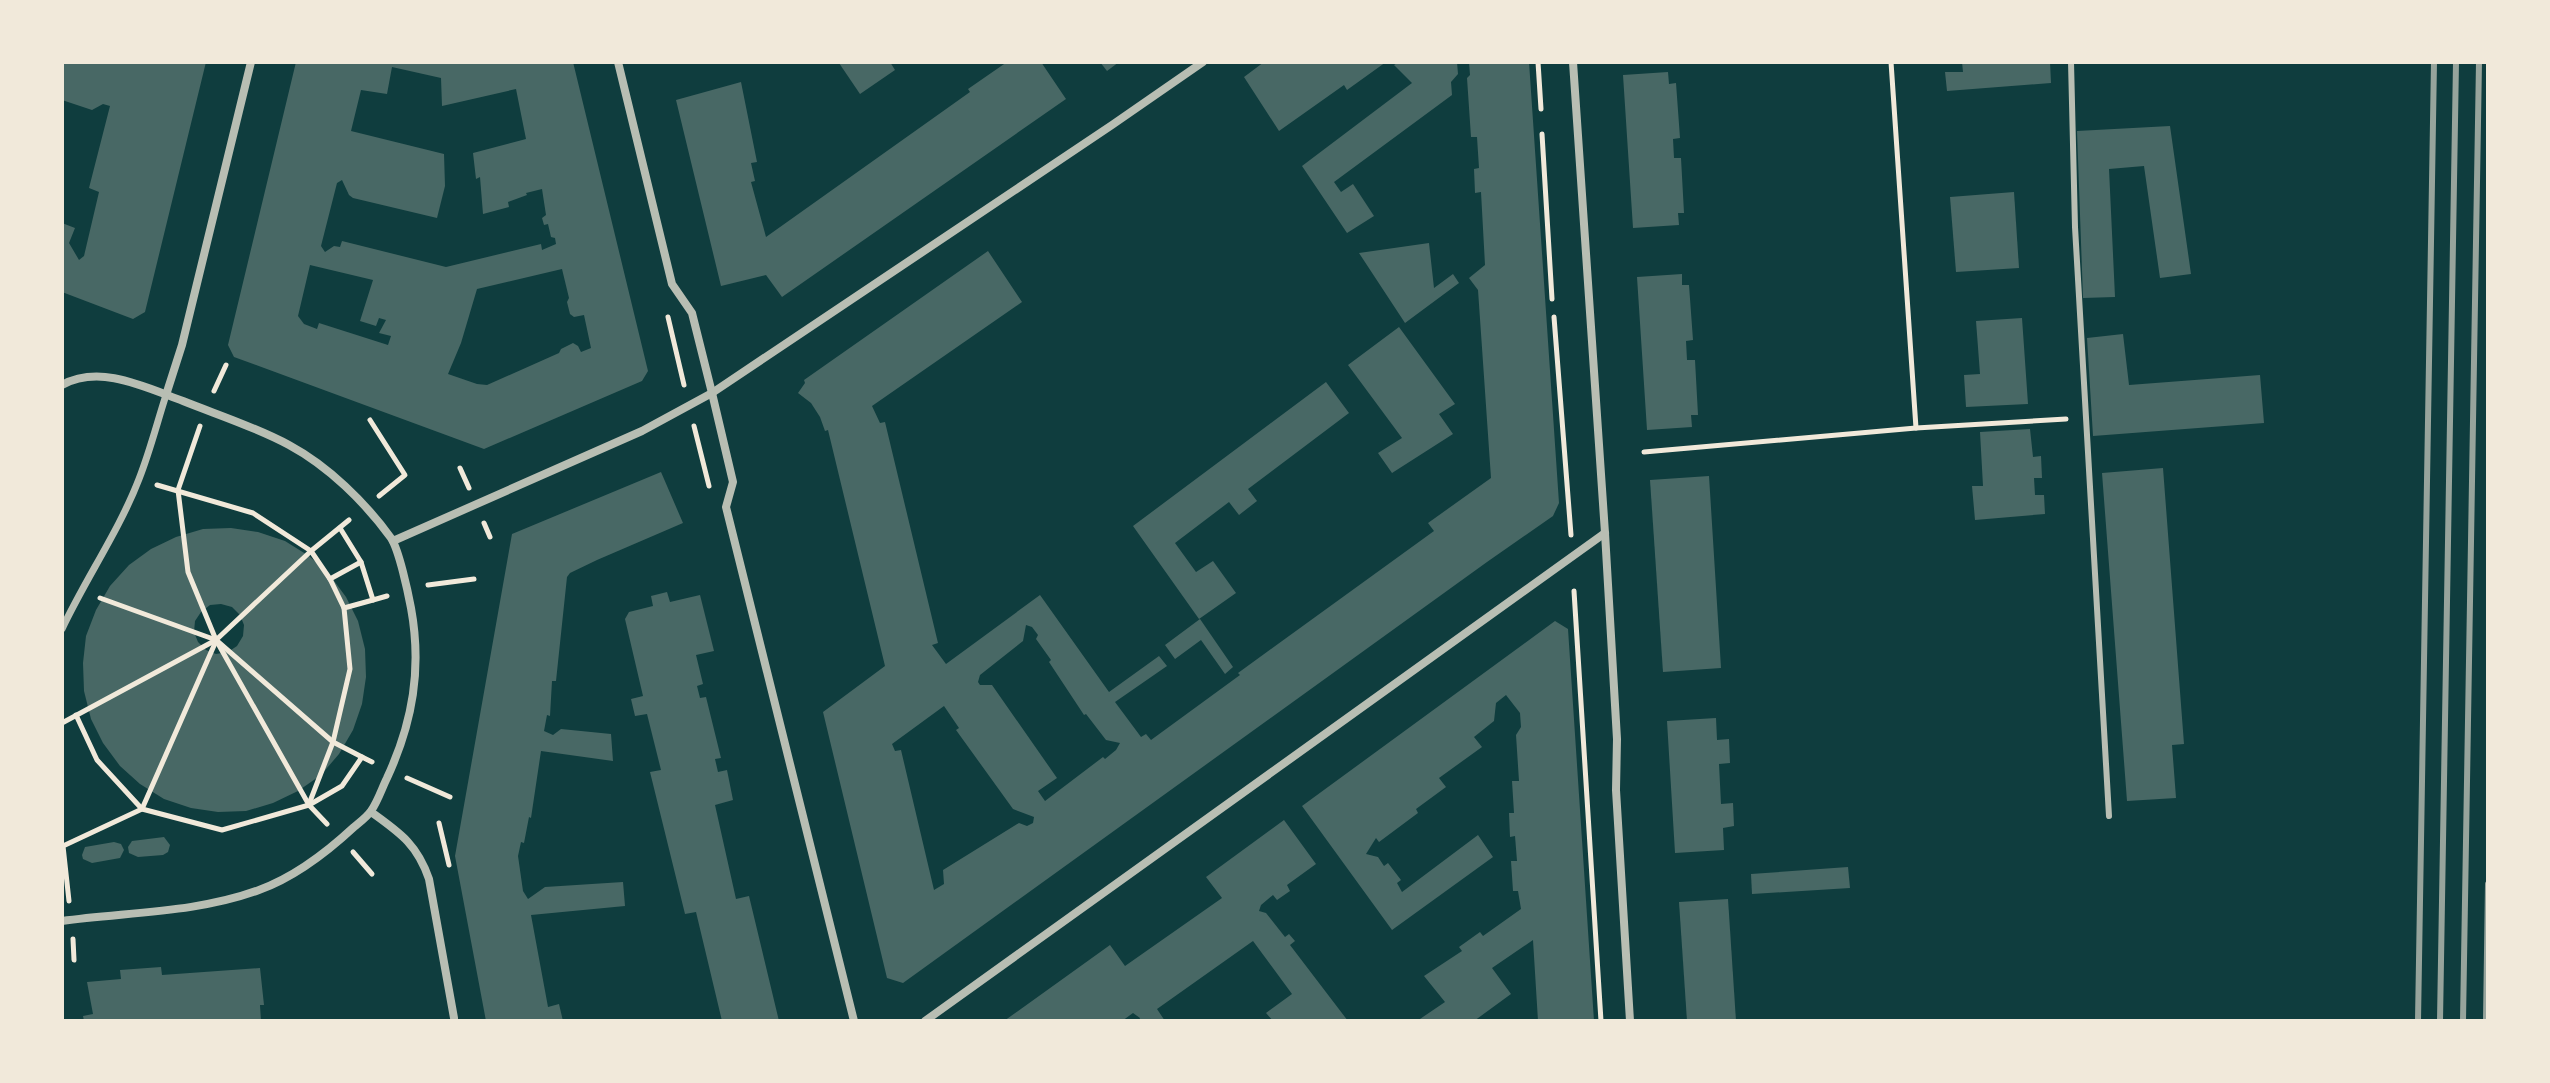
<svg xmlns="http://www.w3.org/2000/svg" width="2550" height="1083" viewBox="0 0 2550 1083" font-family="'Fira Sans Condensed',sans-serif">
<rect width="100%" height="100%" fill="#0f3d3e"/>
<g fill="#486865" fill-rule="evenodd">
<polygon points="62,62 206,62 145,312 133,319 62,292 62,223 75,228 69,243 79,260 84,256 99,192 89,188 110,106 103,104 92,110 62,100"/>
<path d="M296,62H573L648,371L642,381L484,449L234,357L228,345ZM392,67L441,78L442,106L516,89L526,139L473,153L476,179L480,177L483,214L509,207L508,202L527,195L526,193L542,189L546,215L542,218L544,225L548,224L551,237L555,238L556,244L542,250L541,244L446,267L342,241L340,247L334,246L325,252L321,246L337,183L342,180L349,195L353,198L437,218L445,186L444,154L351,131L361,90L387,94ZM310,265L373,280L360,321L376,326L379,318L386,320L379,333L391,336L388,345L319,323L317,329L304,324L298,316ZM562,269L569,298L567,302L570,314L574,317L584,315L591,348L581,352L578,346L573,343L561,349L559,353L487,385L477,384L448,374L461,343L477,289Z"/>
<polygon points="841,62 890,62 895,70 860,94 839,63"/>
<polygon points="1007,62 1041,62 1066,99 782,297 766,275 721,286 676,100 741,82 757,162 751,163 755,181 751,182 766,237 970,92 968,89"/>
<polygon points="1100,62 1119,62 1107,71"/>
<polygon points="1264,62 1386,62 1347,90 1344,85 1279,131 1244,77"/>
<polygon points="1399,62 1457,62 1458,74 1451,82 1452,95 1334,182 1341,192 1353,184 1374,216 1347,233 1302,166 1412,83 1394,65"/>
<path d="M1469,62H1529L1559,503L1553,516L1487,562L903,983L887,978L823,712L885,666L828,430L825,431L820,417L811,403L798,393L805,383L804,380L988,251L1022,302L872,406L880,423L885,422L938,643L932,645L946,664L1040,595L1109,692L1159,656L1167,666L1115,702L1141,737L1146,734L1151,740L1240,675L1238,673L1434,531L1428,523L1491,478L1478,290L1469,278L1485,265L1481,192L1475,193L1474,169L1479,168L1477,137H1471L1467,78L1470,75ZM1026,625L1032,627L1038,635L1036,639L1051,660L1049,662L1084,715L1086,714L1106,740L1120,743L1116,750L1105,759L1103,757L1045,801L1038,791L1057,778L992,685H980L978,682L980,675L1023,641ZM944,706L959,728L956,730L1013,809L1034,817L1033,823L1027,826L1019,823L943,870L944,884L934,890L901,750L895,751L892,744Z"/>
<polygon points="1962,62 2050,62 2051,83 1947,91 1945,72 1963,72"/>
<polygon points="1668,72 1669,84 1676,83 1680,138 1673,139 1674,158 1681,158 1684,213 1678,213 1679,225 1633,228 1623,75"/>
<polygon points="2170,126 2191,274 2160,278 2144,166 2109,169 2115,297 2083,298 2077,131"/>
<polygon points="2014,192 2019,268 1956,272 1950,197"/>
<polygon points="1429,243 1434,288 1453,274 1459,283 1405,323 1359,253"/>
<polygon points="1682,274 1682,285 1689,285 1693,340 1686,341 1687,360 1695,360 1698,415 1691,415 1692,427 1647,430 1637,277"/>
<polygon points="2022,318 2028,404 1966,407 1964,375 1980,374 1976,321"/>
<polygon points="1399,327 1455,404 1439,414 1453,434 1392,473 1378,453 1402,438 1348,365"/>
<polygon points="2123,334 2129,385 2260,375 2264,423 2093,436 2087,338"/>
<polygon points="1326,382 1349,413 1248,489 1257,501 1239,515 1229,502 1175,543 1196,572 1213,561 1236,593 1199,619 1133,526"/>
<polygon points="2030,429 2033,457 2041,456 2042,478 2034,478 2035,495 2044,495 2045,514 1975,520 1972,486 1983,486 1980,432"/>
<polygon points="2163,468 2184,744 2172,745 2176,798 2127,801 2102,473"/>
<polygon points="661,472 683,523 597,560 570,573 567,577 556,681 552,681 550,716 547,715 544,731 553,735 561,729 611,734 613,761 541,751 531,818 529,817 524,843 521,842 518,856 523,891 528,899 545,887 623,882 625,906 531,915 548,1007 559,1004 563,1021 486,1021 455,856 512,534"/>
<polygon points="1709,476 1721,668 1663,672 1650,480"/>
<path d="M231,528L258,532L285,541L309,556L329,574L346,597L358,621L365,649L366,677L362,704L353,730L339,754L321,775L298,791L273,803L246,811L218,812L191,808L164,799L140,784L120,766L103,743L91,719L84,691L83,663L86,636L96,610L110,586L129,565L151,549L176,537L203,529ZM221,604L232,607L240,615L244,625L243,636L237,646L228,652L216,654L206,650L198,642L194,632L195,621L201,612L210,605Z"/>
<polygon points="667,592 670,602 700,595 714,651 696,655 703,684 697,686 700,698 706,697 721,758 715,759 718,772 727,770 733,800 715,805 736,899 749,896 779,1021 722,1021 696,912 685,914 650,772 661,770 647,714 635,716 631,699 643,696 625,619 629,612 653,606 651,596"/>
<polygon points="1200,619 1233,667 1225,674 1201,640 1175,659 1165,645"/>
<polygon points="1555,621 1568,629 1594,1021 1538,1021 1533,940 1492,968 1511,994 1474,1021 1417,1021 1445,1002 1424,976 1462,951 1459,947 1480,932 1483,936 1521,909 1518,891 1513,891 1511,861 1517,861 1515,836 1510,837 1509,813 1514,813 1512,781 1519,781 1516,735 1521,727 1520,713 1506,695 1496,703 1494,721 1474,737 1482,747 1439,778 1446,787 1416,809 1418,813 1379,842 1376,838 1366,854 1378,857 1384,866 1388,863 1401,880 1397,883 1402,892 1478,835 1493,857 1392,930 1302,806"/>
<polygon points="1716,718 1717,740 1729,739 1730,763 1719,764 1721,804 1733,803 1734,826 1723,828 1724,850 1675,853 1667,721"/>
<polygon points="1284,820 1316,864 1287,885 1290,891 1277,900 1273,895 1261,905 1259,911 1266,913 1285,937 1289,934 1295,941 1290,945 1348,1021 1273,1021 1266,1013 1292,994 1253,941 1157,1009 1165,1021 1139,1021 1140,1018 1133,1013 1122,1021 1004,1021 1110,945 1125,966 1222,898 1206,877"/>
<polygon points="164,837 170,845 168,852 163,855 138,857 129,853 128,847 132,841"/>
<polygon points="114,842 121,844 124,850 120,858 92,863 83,859 82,855 85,847"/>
<polygon points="1848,867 1850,888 1752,894 1751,874"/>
<polygon points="1728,899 1736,1021 1687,1021 1679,902"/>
<polygon points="161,967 162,975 260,968 264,1005 260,1005 261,1021 84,1021 83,1016 93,1014 87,982 121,979 120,970"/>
</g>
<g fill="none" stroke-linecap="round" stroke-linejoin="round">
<g stroke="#f1e9da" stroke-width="5">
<polyline points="1538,62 1541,109"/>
<polyline points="1891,62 1916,428"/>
<polyline points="1542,134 1552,299"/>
<polyline points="668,317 684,385"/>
<polyline points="1554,317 1571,535"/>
<polyline points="214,391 226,365"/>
<polyline points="370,420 405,475 379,496"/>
<polyline points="200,426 178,490 188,572 216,640 333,742 362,757"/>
<polyline points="694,426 709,486"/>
<polyline points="1644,452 1916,428 2066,419"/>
<polyline points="460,468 469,488"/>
<polyline points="157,485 253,513 311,551 330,579 361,562 373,600 387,596"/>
<polyline points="484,523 490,537"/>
<polyline points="340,528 361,562"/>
<polyline points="428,585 474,579"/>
<polyline points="1574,591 1601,1021"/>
<polyline points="100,598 216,640 309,805 342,786 362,757 372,762"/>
<polyline points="344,608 373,600"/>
<polyline points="216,641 142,809 222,830 309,805 327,824"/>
<polyline points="62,723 216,640 311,551 349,520"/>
<polyline points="407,778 450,797"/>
<polyline points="309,804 333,742 350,669 344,608 330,579"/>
<polyline points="439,823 449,865"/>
<polyline points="353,852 372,874"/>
<polyline points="69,901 63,846 142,809 97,760 76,715"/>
<polyline points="73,939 74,960"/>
</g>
<polyline stroke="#b8beb3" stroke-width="6" points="2071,62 2075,227 2109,816"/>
<path stroke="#b8beb3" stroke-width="7" d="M62,629C86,578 119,531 139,479C150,451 157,423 166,395"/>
<g stroke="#b8beb3" stroke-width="8">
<polyline points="618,62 672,284 692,313 712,393 733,482 726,507 854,1021"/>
<polyline points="1573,62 1605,533 1617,739 1616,790 1630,1021"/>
<path d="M62,385C100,364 145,387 183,401C218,415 256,427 289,445C328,466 365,502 391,538C399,550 408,592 411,608C422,668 413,722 387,778C382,788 378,801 371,811C367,817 360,822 354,827C326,853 295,877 259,890C197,913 127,912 62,921"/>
<polyline points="166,395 182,345 251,62"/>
<polyline points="393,541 642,431 712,393 1112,125 1203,62"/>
<path d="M371,812C400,833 417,844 429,879L454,1018"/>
<polyline points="925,1021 1605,533"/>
</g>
<g stroke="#97a49c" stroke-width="6">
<polyline points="2418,1021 2434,62"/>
<polyline points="2440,1021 2456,62"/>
<polyline points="2463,1021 2479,62"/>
<polyline points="2486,1021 2488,884"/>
</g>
</g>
<rect width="2550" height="1083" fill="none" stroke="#f1e9da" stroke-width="128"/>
</svg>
